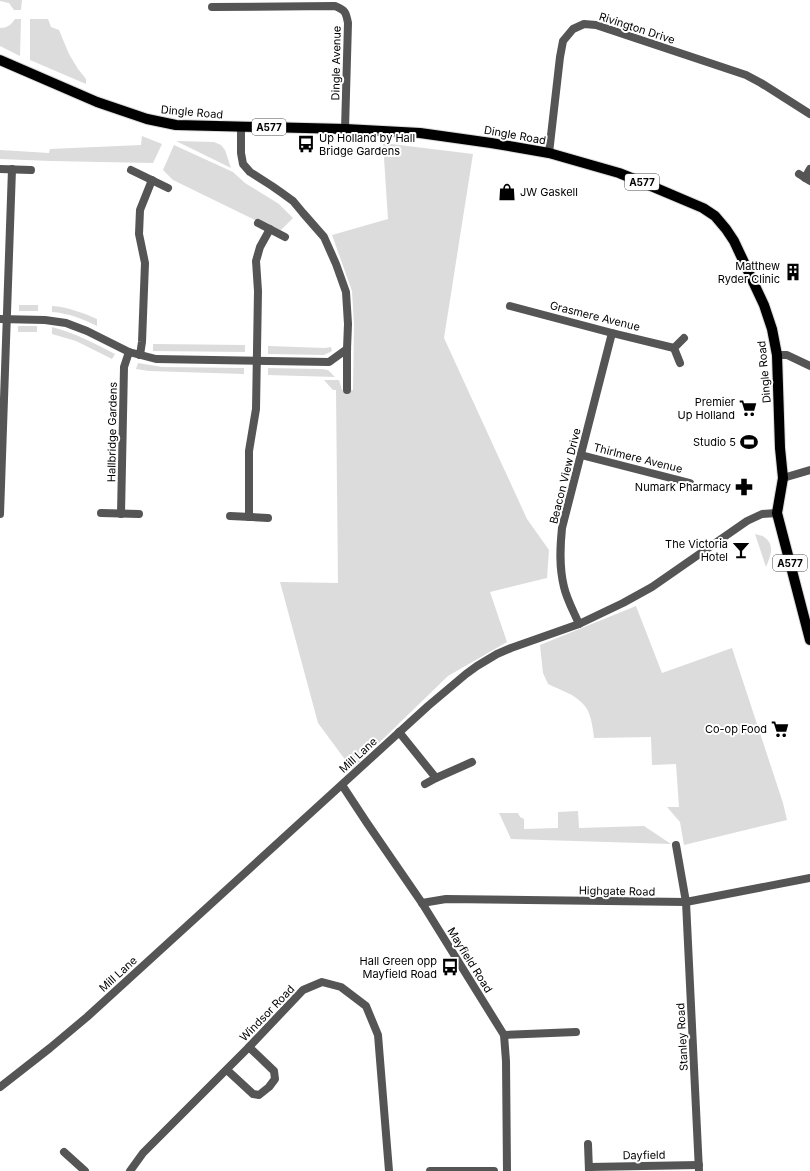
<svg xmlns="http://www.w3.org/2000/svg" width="810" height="1171" viewBox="0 0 810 1171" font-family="Inter,sans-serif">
<rect width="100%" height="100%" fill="#fff"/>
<g fill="#dcdcdc">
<polygon points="0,0 22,0 21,10 14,10 9,3 0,1"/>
<path d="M15,19H21L20,56L0,46V28C7,28 11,25 15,19Z"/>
<polygon points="30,19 48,19 51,27 59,30 69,54 78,69 86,79 86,84 30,60"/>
<polygon points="142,136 162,144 153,163 50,161 0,159 0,150 49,153 50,149 141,145"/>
<polygon points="176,141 214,142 221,145 225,150 231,168"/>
<polygon points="383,143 473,154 444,338 527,519 549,550 547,578 490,592 507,642 448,676 352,769 318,723 280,582 338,583 336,390 333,390 324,380 339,380 342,390 353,390 354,325 352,291 332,235 388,219"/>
<polygon points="174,145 233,172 245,183 279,204 293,218 281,230 267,226 173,180 163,170"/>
<rect x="19" y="305" width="19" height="6"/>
<path d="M52,306C68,307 83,313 97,319V326C83,319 68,313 52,312Z"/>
<rect x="18" y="326" width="19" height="6"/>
<path d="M52,327C75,333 94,343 115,354L112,359L76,341L52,334Z"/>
<polygon points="153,344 245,345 245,352 153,351"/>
<polygon points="268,346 325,348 331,347 332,351 324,355 268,354"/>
<polygon points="138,363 162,367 244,368 244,374 149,371 136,369"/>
<polygon points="268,368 322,369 328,370 335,377 268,375"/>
<path d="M755,534C757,535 762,535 764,537C776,545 770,557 766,567Z"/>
<path d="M636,606L662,673L732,648L783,803L787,820L684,845L680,822L667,807H679L676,764L652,765L651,737L594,738C593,729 591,712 584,705C575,694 560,690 548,684L543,673L540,645Z"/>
<polygon points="578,811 579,828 644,826 671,844 511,839 499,813 518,813 520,817 524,819 524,829 558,828 558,812"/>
</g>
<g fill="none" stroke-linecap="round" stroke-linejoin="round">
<g stroke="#dbdbdb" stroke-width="12">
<polyline id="primary" points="0,60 97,102 147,119 176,125 345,129 420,133 491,143 549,153 619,173 644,183 703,208 715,216 726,229 734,241 764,305 772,329 777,355 780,448 783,478 777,513 810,640"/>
</g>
<g stroke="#555" stroke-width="8">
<path d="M212,7L335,6C345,10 346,12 348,23L345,129"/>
<polyline points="241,127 241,153 243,164 250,172 272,186 282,193 293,201 303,213 324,237 336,264 346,292 348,324 347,349 347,390"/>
<polyline points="549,153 560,57 563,41 573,29 584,24 596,25 746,75 761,83 810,114"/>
<polyline points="0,169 31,170"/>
<polyline points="131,170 168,188"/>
<polyline points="799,174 810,181"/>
<polyline points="805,178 810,169"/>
<polyline points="258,223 285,237"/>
<polyline points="510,306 612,333 674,348"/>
<polyline points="0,319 45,320 66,323 87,331 129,352 156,359 329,362 347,349"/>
<polyline points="140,355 142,342 145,263 139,234 140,210 152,180"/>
<polyline points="777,355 787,355 810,366"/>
<polyline points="680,363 674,348 684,338"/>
<polyline points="581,455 690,483"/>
<polyline points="101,513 139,514"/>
<polyline points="0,514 12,169"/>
<polyline points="121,514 124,367 129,352"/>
<polyline points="230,516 268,518"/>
<polyline points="249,517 249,451 256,409 258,291 256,261 260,247 270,229"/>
<path d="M579,624C574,612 567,600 564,587C559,567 560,548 562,528L612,333"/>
<polyline points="399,732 436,778 472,762"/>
<polyline points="425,784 436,778"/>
<polyline points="342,785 367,823 422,903 504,1035 506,1061 507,1171"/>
<polyline points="676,845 686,902 699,1171"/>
<polyline points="422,903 446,899 686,902 810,878"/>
<polyline points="504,1035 576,1032"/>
<polyline points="227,1070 253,1094 259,1095 269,1087 275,1079 274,1071 249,1047"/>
<polyline points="588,1144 589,1171"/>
<polyline points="64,1152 85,1171"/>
<polyline points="589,1167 699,1165"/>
<polyline points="130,1171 143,1153 249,1047 303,990 322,982 341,987 366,1006 378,1035 389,1171"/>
<polyline points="430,1171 494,1171"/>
</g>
<g stroke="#555" stroke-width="8">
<polyline points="783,478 810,470"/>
<polyline points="0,1087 50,1048 87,1017 428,706 466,674 477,666 497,654 511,648 579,624 623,603 652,587 747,521 762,514 777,513"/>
</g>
<use href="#primary" stroke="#000" stroke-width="10"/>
</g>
<defs>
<g id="bus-bare" transform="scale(1.38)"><path d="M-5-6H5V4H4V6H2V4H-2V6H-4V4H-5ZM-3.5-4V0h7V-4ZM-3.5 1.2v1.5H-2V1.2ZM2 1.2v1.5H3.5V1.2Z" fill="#000" stroke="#fff" stroke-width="2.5" paint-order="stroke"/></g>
<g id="shop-bare" transform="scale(1.38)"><path d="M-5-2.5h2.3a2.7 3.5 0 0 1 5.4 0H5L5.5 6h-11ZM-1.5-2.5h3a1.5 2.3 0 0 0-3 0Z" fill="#000" stroke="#fff" stroke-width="2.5" paint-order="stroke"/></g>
<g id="building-bare" transform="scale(1.38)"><path d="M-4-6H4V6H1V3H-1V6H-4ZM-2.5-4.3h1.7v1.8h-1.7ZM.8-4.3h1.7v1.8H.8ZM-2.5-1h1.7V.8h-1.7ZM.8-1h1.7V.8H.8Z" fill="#000" stroke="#fff" stroke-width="2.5" paint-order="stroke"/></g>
<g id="supermarket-bare" transform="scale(1.38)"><path d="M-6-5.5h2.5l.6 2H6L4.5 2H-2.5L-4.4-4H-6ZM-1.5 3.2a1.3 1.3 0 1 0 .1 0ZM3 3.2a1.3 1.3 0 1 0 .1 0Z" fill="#000" stroke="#fff" stroke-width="2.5" paint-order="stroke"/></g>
<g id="stadium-bare" transform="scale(1.38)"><path d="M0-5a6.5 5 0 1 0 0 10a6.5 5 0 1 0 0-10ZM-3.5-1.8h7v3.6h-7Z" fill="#000" stroke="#fff" stroke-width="2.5" paint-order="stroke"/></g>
<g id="pharmacy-bare" transform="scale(1.38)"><path d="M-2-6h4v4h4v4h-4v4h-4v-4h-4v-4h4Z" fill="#000" stroke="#fff" stroke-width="2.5" paint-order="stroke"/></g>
<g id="bar-bare" transform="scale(1.38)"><path d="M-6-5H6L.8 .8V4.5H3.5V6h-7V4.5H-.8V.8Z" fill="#000" stroke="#fff" stroke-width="2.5" paint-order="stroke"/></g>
</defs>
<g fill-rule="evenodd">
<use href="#bus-bare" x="306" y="144"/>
<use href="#shop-bare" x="507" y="192"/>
<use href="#building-bare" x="793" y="272"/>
<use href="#supermarket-bare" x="748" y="408"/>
<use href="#stadium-bare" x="749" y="442"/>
<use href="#pharmacy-bare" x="744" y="487"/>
<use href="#bar-bare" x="741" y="550"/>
<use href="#supermarket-bare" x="780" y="729"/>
<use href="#bus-bare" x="450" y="967"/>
</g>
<g text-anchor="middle" stroke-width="4" stroke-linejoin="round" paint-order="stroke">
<g fill="#fff" stroke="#4c4c4c" stroke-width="1">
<rect x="252" y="119" width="34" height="16" rx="3"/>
<rect x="625" y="174" width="34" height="16" rx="3"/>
<rect x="773" y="555" width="34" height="16" rx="3"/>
</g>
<g font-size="10" font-weight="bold" fill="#000">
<text x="269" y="131">A577</text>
<text x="642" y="186">A577</text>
<text x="790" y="567">A577</text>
</g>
<g font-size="11" fill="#000" stroke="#fff">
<text transform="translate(637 28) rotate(18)" y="4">Rivington Drive</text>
<text transform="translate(336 63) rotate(-89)" y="4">Dingle Avenue</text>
<text transform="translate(192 112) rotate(5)" y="4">Dingle Road</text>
<text transform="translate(515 135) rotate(10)" y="4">Dingle Road</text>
<text transform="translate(595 316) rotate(14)" y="4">Grasmere Avenue</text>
<text transform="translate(764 372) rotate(-95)" y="4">Dingle Road</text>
<text transform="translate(112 432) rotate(-89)" y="4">Hallbridge Gardens</text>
<text transform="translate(638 458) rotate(14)" y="4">Thirlmere Avenue</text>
<text transform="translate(565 476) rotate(-76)" y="4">Beacon View Drive</text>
<text transform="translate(358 755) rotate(-42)" y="4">Mill Lane</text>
<text transform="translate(617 891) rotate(1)" y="4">Highgate Road</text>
<text transform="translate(470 960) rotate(58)" y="4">Mayfield Road</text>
<text transform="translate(118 974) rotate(-42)" y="4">Mill Lane</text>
<text transform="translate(267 1013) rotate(-46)" y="4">Windsor Road</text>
<text transform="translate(682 1037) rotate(-93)" y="4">Stanley Road</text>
<text transform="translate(644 1155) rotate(-1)" y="4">Dayfield</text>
</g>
<g font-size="11" fill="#000" stroke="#fff" text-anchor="end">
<text x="319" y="142" text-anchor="start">Up Holland by Hall<tspan x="319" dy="13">Bridge Gardens</tspan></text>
<text x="520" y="196" text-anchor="start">JW Gaskell</text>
<text x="780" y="270">Matthew<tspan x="780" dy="13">Ryder Clinic</tspan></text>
<text x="735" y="406">Premier<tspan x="735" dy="13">Up Holland</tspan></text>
<text x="736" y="446">Studio 5</text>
<text x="731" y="491">Numark Pharmacy</text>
<text x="728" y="548">The Victoria<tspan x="728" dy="13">Hotel</tspan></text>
<text x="767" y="733">Co-op Food</text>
<text x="437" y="965">Hall Green opp<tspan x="437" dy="13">Mayfield Road</tspan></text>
</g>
</g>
</svg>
